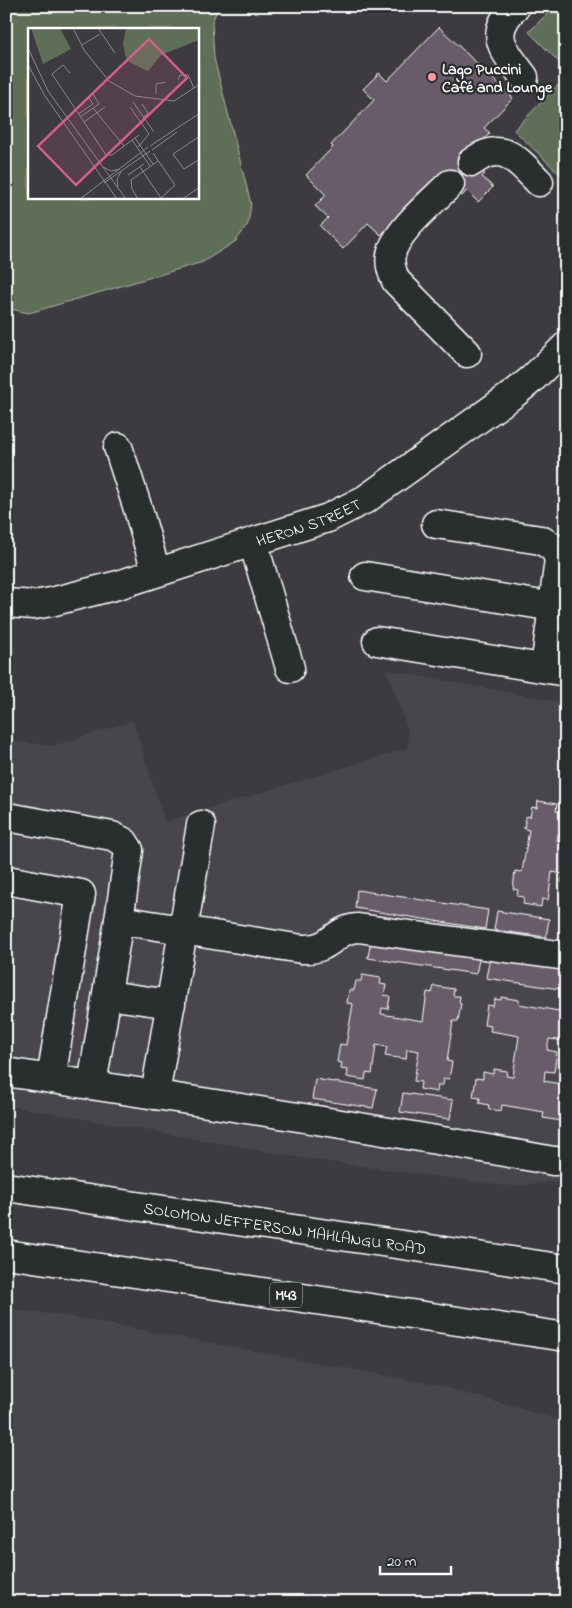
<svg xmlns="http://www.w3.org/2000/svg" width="572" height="1608" viewBox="0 0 572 1608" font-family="'Indie Flower',sans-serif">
<rect width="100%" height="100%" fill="#3d3b40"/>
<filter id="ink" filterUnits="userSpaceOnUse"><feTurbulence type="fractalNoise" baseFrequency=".02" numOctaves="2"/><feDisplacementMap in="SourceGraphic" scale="10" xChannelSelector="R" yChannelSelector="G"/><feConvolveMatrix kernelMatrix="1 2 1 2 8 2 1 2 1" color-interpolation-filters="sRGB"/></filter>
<g filter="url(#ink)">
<g fill="#4a454d">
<polygon points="387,670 566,703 566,1181 507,1186 302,1158 6,1105 6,740 53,746 133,721 165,822 408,748 408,731"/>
<polygon points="6,1309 60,1315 437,1385 566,1422 566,1602 6,1602"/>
</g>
<g fill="#5e6e57" stroke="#aeb6ab" fill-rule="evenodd">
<path d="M6,6H219L212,22L214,58L251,204L248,224L236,241L203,262L29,313L6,308ZM29,29H198V198H29Z"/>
<polygon points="555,6 566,6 566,69 529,32"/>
<polygon points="558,85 566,92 566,180 514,130"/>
</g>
<g fill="#695c6a" stroke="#fff">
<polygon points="439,27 513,98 484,128 490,133 467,157 485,174 482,177 493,187 478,202 467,191 462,196 445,179 420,194 381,235 368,223 343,249 320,226 328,218 315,206 326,195 306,175 333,147 331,145 374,100 363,89 379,73 387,81"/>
<polygon points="538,801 557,804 556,811 562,812 560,822 566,823 564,835 558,834 557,841 566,842 566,883 561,882 563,874 552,872 548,900 542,899 541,907 523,904 524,897 517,896 518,890 513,889 515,871 522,872 529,830 524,829 526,816 530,817 532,807 537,808"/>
<polygon points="357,890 488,910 485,929 355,908"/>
<polygon points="497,911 549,919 546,937 494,930"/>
<polygon points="371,939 480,955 476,974 368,958"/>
<polygon points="490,957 566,968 566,990 486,978"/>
<polygon points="362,975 381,978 380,984 386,985 384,995 390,996 388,1009 382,1008 381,1014 423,1021 427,992 432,993 434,986 454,989 453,996 460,996 459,1003 461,1003 458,1021 453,1021 447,1061 452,1062 449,1079 444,1078 443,1085 438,1085 437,1092 420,1089 421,1082 414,1081 419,1051 407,1049 406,1059 385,1056 387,1047 376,1045 372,1074 366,1073 365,1080 347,1077 348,1070 341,1069 342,1063 337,1062 340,1044 346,1045 353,1004 347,1003 349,990 354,990 356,981 361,981"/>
<polygon points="501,997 519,1000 519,1004 559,1011 560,1006 566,1006 566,1041 549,1039 547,1050 557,1052 554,1072 545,1071 544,1081 566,1085 566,1116 562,1115 561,1121 543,1118 544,1112 502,1105 501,1111 488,1109 489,1105 479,1103 480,1098 473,1097 476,1078 483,1079 483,1072 493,1074 494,1069 507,1071 506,1076 513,1077 519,1036 490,1031 491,1026 484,1025 487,1005 493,1006 495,999 501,1000"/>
<polygon points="315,1079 377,1089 373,1108 312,1099"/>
<polygon points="403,1093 453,1100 450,1119 400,1112"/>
</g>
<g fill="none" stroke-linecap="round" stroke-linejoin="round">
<g stroke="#fff" stroke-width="31">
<g id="minor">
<path d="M516,6C486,35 505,51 524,77"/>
<path d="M472,162C503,139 517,160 539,182"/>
<path d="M450,184C433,201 395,232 391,255C389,264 392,272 396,281L467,353"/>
<polyline points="118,447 138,509 156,572"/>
<polyline points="436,524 541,540 554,548 559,559 545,668"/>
<polyline points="253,542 290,668"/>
<polyline points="365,576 566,609"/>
<path id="s1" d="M6,603L34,605L51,602L118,585L328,518L366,499L515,393L532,379L566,346"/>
<polyline points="377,641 566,672"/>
<polyline points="13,818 112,836 124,842 129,850 119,920 92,1085"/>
<polyline points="7,880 81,894 51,1079"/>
<path d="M119,920L302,949C331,951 334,929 358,928L566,956"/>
<polyline points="107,995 171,1004"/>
<path d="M6,1072C189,1100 372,1127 553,1161H566"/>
<polyline points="155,1095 201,825"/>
</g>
</g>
<g stroke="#fff" stroke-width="31">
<g id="major">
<path id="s2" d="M6,1187L566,1269"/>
<polyline points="6,1254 566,1337"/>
</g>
</g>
<use href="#minor" stroke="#2a2d2e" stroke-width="28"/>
<use href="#major" stroke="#2a2d2e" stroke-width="28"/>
</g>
</g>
<circle fill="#ff9aa2" stroke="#2a2d2e" stroke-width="2" cx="432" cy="77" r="5"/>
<g text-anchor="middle" stroke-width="4.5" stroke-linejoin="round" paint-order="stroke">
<rect fill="#2a2d2e" stroke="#bfc0c0" stroke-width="1" x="270" y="1282.5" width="32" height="25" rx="4"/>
<g font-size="15" font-weight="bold" fill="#fff">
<text x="286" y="1300">M43</text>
</g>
<g font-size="16" font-weight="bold" fill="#fff" stroke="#2a2d2e" text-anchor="start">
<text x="442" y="74">Lago Puccini<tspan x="442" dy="18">Café and Lounge</tspan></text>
</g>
<g font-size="16" fill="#fff" stroke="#2a2d2e">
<text dy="6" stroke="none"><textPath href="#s1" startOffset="315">HERON STREET</textPath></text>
<text dy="6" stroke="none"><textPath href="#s2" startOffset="282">SOLOMON JEFFERSON MAHLANGU ROAD</textPath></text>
</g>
</g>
<g transform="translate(28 28)">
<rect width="171" height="171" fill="#3d3b40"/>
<path d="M3,0H32L43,21L15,36ZM98,0H171V12L133,27L120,43L101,34L97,27L95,15Z" fill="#5e6e57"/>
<path fill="none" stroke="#8b898c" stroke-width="1" d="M45,0L56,22L81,53L107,68L146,73L172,56M70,0L87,25M54,17L72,6M0,20L20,63L98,171M0,37L17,68L89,171M42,45L35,37L24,46L78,127H84L111,107M150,52L152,47H160L166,60M128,66V56L138,54M105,74L126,104M114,76L120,85L115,90M102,79L121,106M65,80L96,118M50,86L65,76L61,70M52,89L71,76L65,66M56,94L77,79M172,108L145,126L156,141L172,131M107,110L125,136M104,112L122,138M122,118L172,85M110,119L121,106M124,122L149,104M125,125L147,157L132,171M75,139L83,143L92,141M112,139L133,170M100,147L116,136M76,155L122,123M90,159L89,151L93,144M52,171L120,119M110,171L104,161L103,152L130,133M154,171L172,159"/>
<path fill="#d45d8c" fill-opacity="0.15" stroke="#d45d8c" stroke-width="2.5" d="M121,11L159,50L48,157L10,118Z"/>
<rect width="171" height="171" fill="none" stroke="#fff" stroke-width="2.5"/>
</g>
<rect width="572" height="1608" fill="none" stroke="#2a2d2e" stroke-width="25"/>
<rect x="12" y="12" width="547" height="1583" fill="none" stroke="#fff" stroke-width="2" filter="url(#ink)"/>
<path d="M380 1566v8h71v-8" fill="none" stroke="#ffffff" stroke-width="2.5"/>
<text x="387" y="1566" font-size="15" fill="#ffffff" stroke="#2a2d2e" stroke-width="4" paint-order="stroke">20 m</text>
</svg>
